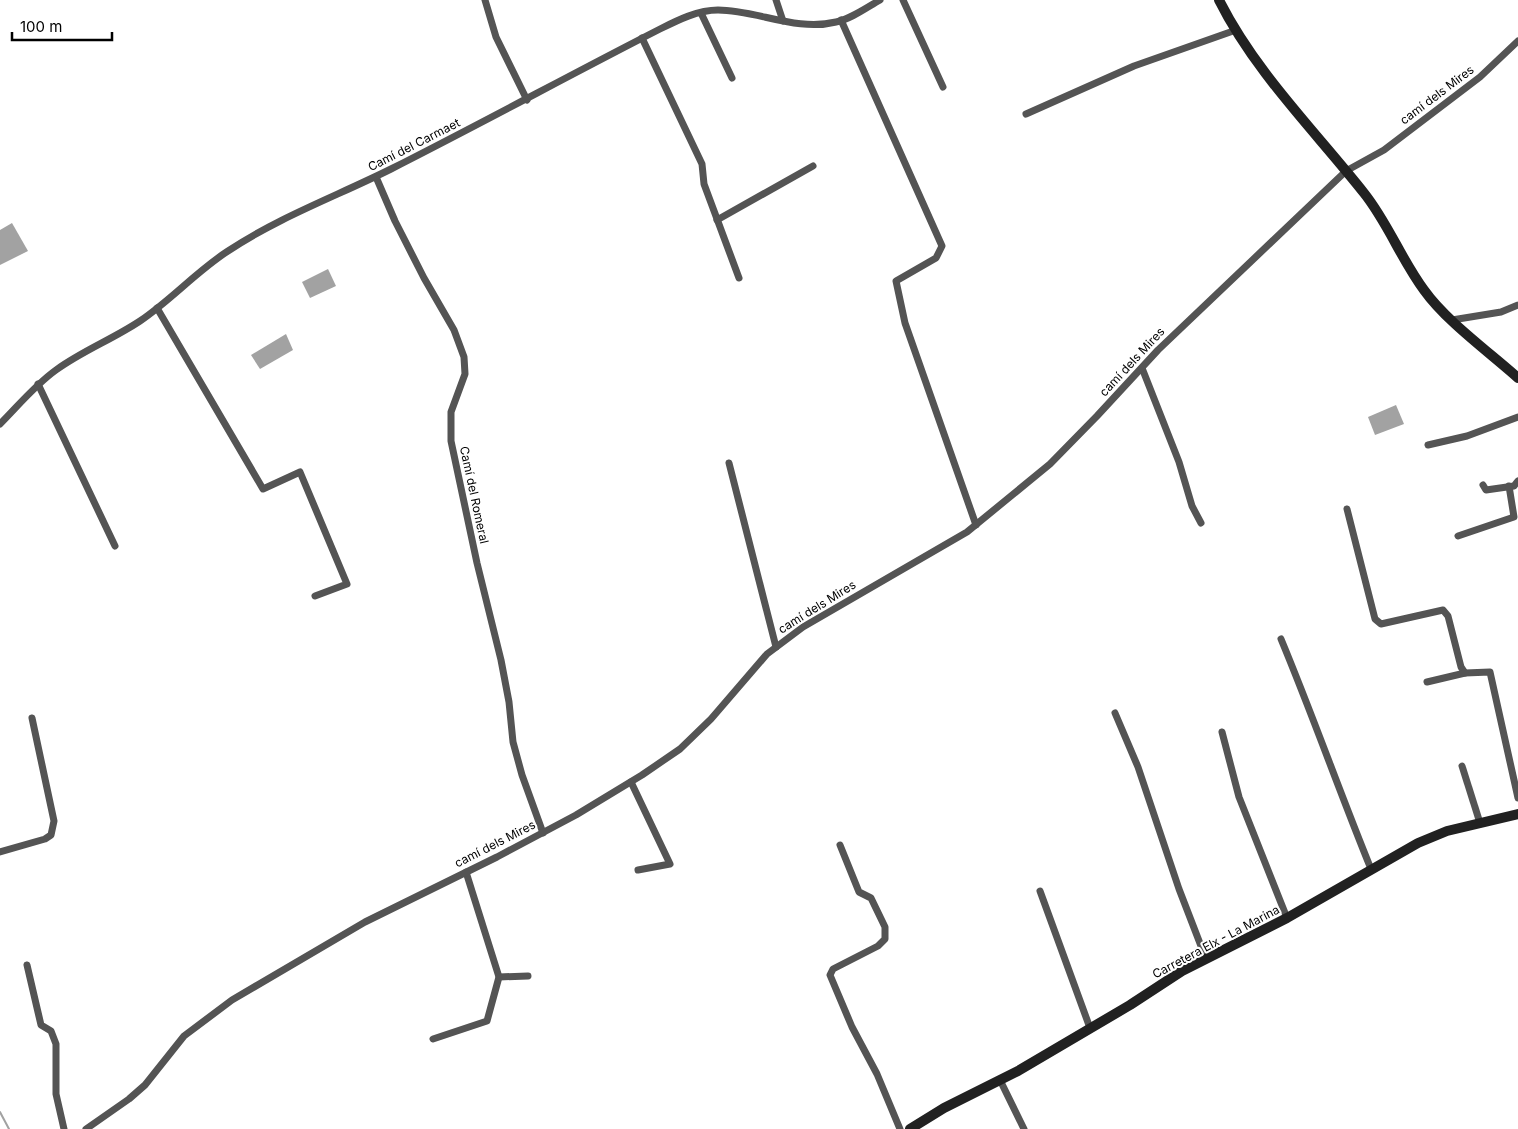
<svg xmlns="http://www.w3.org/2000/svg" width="1518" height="1129" viewBox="0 0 1518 1129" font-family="Inter,sans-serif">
<rect width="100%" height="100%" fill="#fff"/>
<g fill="#a2a2a2">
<polygon points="12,223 28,251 0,265 0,230"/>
<polygon points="328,269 336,286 310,298 302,282"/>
<polygon points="286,334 293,350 260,369 251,355"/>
<polygon points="1396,405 1404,424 1375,435 1368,417"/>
</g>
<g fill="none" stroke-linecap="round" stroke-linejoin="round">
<polyline stroke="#a2a2a2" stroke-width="2" points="0,1112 9,1129"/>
<g stroke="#545454" stroke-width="7">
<polyline points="485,0 496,37 527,100"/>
<polyline points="776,0 783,21"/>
<polyline points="903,0 943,87"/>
<polyline points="701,13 732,78"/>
<polyline points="841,20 942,246 936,258 896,281 905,323 976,525"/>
<polyline points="642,38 702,164 704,184 739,278"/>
<polyline points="1026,114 1134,66 1236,30"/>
<polyline points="376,177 395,221 424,278 454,330 464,357 465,374 451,412 451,441 477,563 501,660 509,702 513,742 522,775 543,833"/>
<polyline points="717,220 813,166"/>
<polyline points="157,308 263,489 300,472 347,584 315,596"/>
<polyline points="1452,320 1501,312 1518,305"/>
<polyline points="1142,368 1179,462 1192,506 1201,523"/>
<polyline points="38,384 115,546"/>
<path d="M0,424C18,406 35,385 56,370C82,351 113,339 140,321C171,300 197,271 228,251C279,217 337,196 391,169C482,123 570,75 660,29C678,20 698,10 718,10C757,10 796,32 836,22C851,19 866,8 880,0"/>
<polyline points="1428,445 1467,436 1518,417"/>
<polyline points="729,463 776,647"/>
<polyline points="1483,485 1486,490 1514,486 1518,481"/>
<polyline points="1347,509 1375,619 1381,624 1443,610 1448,616 1461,667 1465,673 1490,672 1518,798"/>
<polyline points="1458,536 1514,517 1509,486"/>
<path d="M1281,639C1313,716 1340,793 1371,869"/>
<polyline points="1427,682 1465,673"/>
<polyline points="1115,713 1138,767 1179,889 1206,959"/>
<polyline points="1222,732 1239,797 1287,918"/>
<polyline points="1462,766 1480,823"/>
<polyline points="631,782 670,864 638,870"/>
<polyline points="840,845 859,892 871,898 885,927 885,939 878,946 833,969 830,975 852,1027 877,1074 900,1129"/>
<polyline points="0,852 45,839 51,835 54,821 32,718"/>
<polyline points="1040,891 1090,1028"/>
<polyline points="27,965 41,1025 51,1031 56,1044 56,1094 64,1129"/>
<polyline points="499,977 528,976"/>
<polyline points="433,1039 487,1021 499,977 466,872"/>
<polyline points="1000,1080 1024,1129"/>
<polyline points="86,1129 129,1099 145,1085 184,1036 232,1000 365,922 497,857 576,815 642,775 680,749 711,719 767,654 803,627 967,532 1050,464 1097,416 1158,350 1346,171 1384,150 1480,77 1518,41"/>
</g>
<g stroke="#212121" stroke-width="10">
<path d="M1219,0C1255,72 1315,131 1364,193C1388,223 1401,259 1424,290C1446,321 1489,352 1518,378"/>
<polyline points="910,1129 944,1108 1018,1071 1130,1005 1182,971 1287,918 1418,843 1447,831 1518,814"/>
</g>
</g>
<g text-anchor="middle" stroke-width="4" stroke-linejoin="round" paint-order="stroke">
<g font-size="12" fill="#000" stroke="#fff">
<text transform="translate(1437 95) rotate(-37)" y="4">camí dels Mires</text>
<text transform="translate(414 145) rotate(-27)" y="4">Camí del Carmaet</text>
<text transform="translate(1132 362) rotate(-47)" y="4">camí dels Mires</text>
<text transform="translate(474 495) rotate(78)" y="4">Camí del Romeral</text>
<text transform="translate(817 607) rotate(-32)" y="4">camí dels Mires</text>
<text transform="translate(495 844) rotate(-27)" y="4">camí dels Mires</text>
<text transform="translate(1216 942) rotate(-28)" y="4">Carretera Elx - La Marina</text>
</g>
</g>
<path d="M12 32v8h100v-8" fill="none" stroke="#000000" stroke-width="2.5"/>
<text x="20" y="32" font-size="15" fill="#000000" stroke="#ffffff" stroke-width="4" paint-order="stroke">100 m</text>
</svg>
